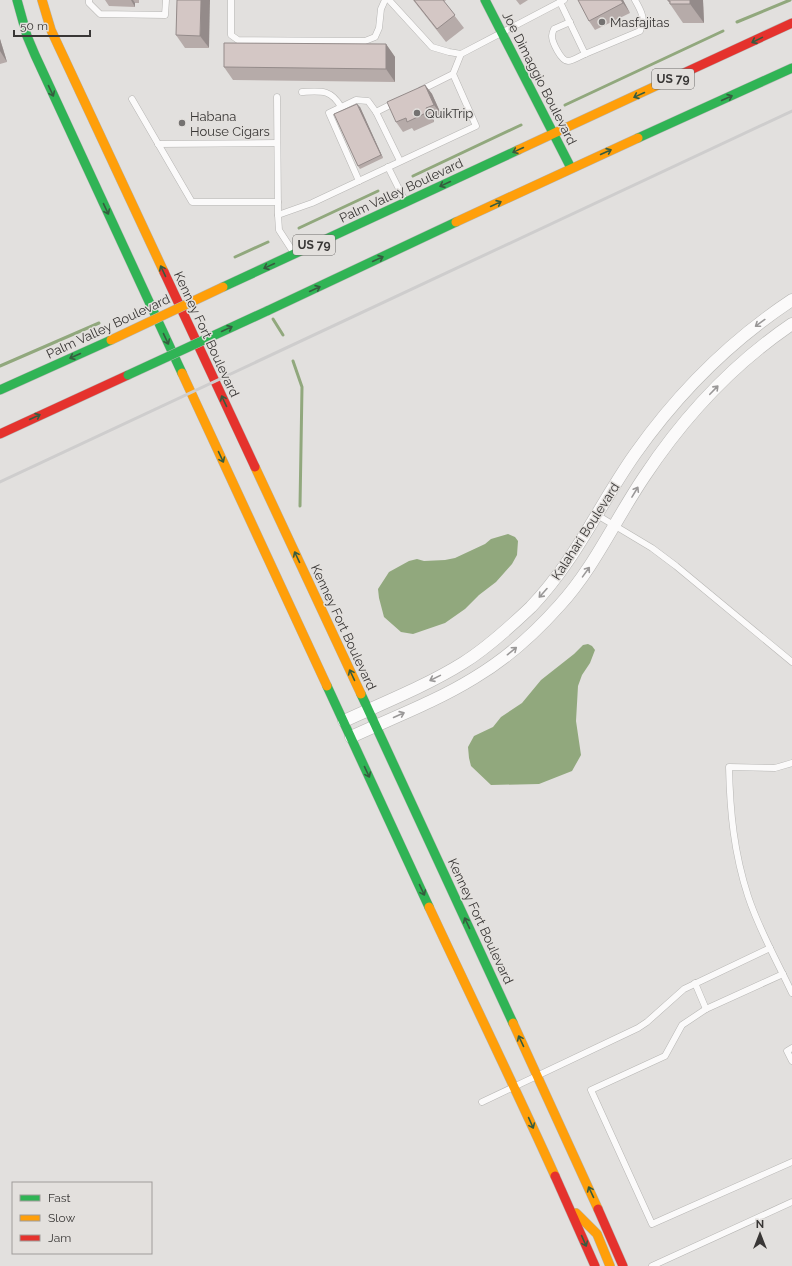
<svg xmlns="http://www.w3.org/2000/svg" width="792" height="1266" viewBox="0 0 792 1266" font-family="Raleway,sans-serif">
<rect width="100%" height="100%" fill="#e2e0de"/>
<g fill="#91a87d">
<polygon points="508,534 515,537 518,541 517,555 512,564 496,582 479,595 465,609 445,623 413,634 401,632 384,617 379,598 378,589 389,572 409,561 417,559 424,561 445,560 455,558 485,544 491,539"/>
<polygon points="588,644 592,646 595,650 590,663 582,675 578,686 576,721 581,755 572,771 539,784 491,785 471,766 469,758 468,747 474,736 493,727 501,717 522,703 541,680 574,654 583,645"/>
</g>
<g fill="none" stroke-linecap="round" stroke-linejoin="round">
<g stroke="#91a87d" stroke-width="3">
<polyline points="737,22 790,0"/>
<polyline points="565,105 723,31"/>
<polyline points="413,176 521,125"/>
<polyline points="299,228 378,191"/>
<polyline points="235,257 268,242"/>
<polyline points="273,319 283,335"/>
<polyline points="293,361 302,387 300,506"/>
<polyline points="0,366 99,323"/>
</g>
<g stroke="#b6b5b3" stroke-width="7">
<g id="lane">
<polyline points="89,0 89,3 100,14 165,15 166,0"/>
<polyline points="231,0 231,35 238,40 365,41 375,37 379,28 381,9 385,0"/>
<polyline points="389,0 432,47 449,52 461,54 564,0"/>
<path d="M560,2L585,54L640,31C646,18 641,11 635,0"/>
<path d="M570,22L554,29C553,31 552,34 552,36C552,42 561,61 568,61C573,61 580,56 585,54"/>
<polyline points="421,90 453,74"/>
<path d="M302,92C321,91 331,89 341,107"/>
<polyline points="277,97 278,215"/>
<polyline points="132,99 192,202 278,202"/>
<polyline points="394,103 376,112 400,161"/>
<polyline points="158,144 277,143"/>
<polyline points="388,167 404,199"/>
<polyline points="359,181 329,113 356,100 368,101 376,112"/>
<polyline points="292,250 279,230 278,215 312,203 476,126 453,74 461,54"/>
<polyline points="597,515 652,548 676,566 792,662"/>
<path d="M792,763L775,768L729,767C730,812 734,853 748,896C759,930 777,961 792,993"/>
<polyline points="695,983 706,1009 783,974"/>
<polyline points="706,1009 682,1025 665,1056 591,1090 652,1224 792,1162"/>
<polyline points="792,1048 787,1051 792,1061"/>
<polyline points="482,1102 638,1028 647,1022 684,989 770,948"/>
<polyline points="652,1266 792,1202"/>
</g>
</g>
<g stroke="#b6b5b3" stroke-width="13">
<g id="street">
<path d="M344,721C383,703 426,686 463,663C487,648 510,627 531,607C576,560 599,505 635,454C678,393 730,341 792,300"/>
<path d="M351,737C392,718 435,702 474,678C506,659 534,634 559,606C594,568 615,520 644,477C683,418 733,364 792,324"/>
</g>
</g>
<g stroke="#b6b5b3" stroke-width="10">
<g id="fast">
<polyline points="17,0 27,36 35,55 182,373"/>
<polyline points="485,0 571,168"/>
<polyline points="638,138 792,68"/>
<polyline points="223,287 518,150"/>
<polyline points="267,311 456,222"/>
<polyline points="0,390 111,340"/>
<polyline points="327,686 429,907"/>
<polyline points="361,694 513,1023"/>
</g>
</g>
<g stroke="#b6b5b3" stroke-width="10">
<g id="slow">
<polyline points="42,0 51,30 164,272"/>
<polyline points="518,150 660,84"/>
<polyline points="456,222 638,138"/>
<polyline points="182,373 327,686"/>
<polyline points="255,467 361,694"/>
<path d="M429,907C471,997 514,1085 555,1176"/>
<polyline points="513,1023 598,1209"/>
<polyline points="576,1213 597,1234 610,1266"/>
</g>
</g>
<g stroke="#b6b5b3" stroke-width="10">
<g id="jam">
<polyline points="660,84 792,23"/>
<polyline points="164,272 255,467"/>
<polyline points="0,434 128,375"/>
<polyline points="555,1176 595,1266"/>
<polyline points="598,1209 623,1266"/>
</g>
</g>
<use href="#lane" stroke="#fbfafa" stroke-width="6"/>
<use href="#street" stroke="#fbfafa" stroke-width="12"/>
<use href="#fast" stroke="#30b455" stroke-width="9"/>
<use href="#slow" stroke="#ff9f0a" stroke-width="9"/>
<use href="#jam" stroke="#e5322d" stroke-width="9"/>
<polyline stroke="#cecdcd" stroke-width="3" points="0,482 792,111"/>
<g stroke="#b6b5b3" stroke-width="10" stroke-linecap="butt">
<polyline id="fast-bridge" points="128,375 267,311"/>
</g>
<g stroke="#b6b5b3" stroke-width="10" stroke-linecap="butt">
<polyline id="slow-bridge" points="111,340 223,287"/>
</g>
<use href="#fast-bridge" stroke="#30b455" stroke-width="9"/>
<use href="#slow-bridge" stroke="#ff9f0a" stroke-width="9"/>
</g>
<g fill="#b6aba9">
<polygon points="105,0 139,0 139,3 135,3 135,7 109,6"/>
<polygon points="177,0 209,48 185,48 176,35"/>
<polygon points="413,0 446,0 444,2 464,28 446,42"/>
<polygon points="516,0 528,0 520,5"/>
<polygon points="623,0 630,13 595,30 589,21"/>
<polygon points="668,0 703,0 704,23 683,23 670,4"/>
<polygon points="0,39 7,62 0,64"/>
<polygon points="386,44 395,57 395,82 233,80 224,67"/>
<polygon points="425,85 432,94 441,114 433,118 434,122 414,131 412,128 403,132 396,122"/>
<polygon points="360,107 383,158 360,169 358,166"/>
</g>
<g fill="#948b8a">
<polygon points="131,0 133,0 135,3 135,7"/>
<polygon points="201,0 210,0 209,48 200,36"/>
<polygon points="621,0 623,0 630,13 623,3"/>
<polygon points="690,0 703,0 704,23 690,4"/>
<polygon points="0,39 7,62 0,51"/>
<polygon points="386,44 395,57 395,82 386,69"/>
<polygon points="425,85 432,94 441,114 434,105"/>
<polygon points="357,104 360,107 383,158 381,155"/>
<polygon points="426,108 433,118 434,122 428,112"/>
</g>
<g fill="#d4c7c5" stroke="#948b8a">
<polygon points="177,0 201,0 200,36 176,35"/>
<polygon points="414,0 443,0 455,15 437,29"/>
<polygon points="578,0 621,0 623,3 589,21"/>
<polygon points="668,0 690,0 690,4 670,4 670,1 668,1"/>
<polygon points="224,43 386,44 386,69 224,67"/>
<polygon points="425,85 434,105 426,108 428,112 407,122 406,118 396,122 387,102"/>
<polygon points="357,104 381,155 358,166 334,114"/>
</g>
<defs><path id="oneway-shaft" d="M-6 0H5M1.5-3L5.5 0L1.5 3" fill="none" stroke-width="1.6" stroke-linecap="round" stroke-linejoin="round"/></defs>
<g stroke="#365c3f">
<use href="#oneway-shaft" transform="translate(757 40) rotate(154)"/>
<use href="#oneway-shaft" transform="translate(51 91) rotate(65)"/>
<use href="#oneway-shaft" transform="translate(639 95) rotate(155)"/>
<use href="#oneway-shaft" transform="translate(727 98) rotate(-24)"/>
<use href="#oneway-shaft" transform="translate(518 150) rotate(155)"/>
<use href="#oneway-shaft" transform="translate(606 152) rotate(-24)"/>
<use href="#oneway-shaft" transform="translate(445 184) rotate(155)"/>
<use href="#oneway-shaft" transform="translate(496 204) rotate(-25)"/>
<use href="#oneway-shaft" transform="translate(106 209) rotate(65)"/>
<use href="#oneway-shaft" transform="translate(378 259) rotate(-25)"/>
<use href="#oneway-shaft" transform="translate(269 266) rotate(155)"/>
<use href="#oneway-shaft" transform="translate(163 271) rotate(-115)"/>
<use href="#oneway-shaft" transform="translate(315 289) rotate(-25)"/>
<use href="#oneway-shaft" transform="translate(227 329) rotate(-25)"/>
<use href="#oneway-shaft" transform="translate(166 339) rotate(65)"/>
<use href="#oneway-shaft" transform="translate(75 356) rotate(156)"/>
<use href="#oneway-shaft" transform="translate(224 401) rotate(-115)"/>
<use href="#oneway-shaft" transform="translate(35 417) rotate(-25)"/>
<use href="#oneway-shaft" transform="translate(221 457) rotate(65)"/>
<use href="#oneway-shaft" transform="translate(297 557) rotate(-115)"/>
<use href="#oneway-shaft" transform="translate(352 675) rotate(-115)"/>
<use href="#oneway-shaft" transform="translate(367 772) rotate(65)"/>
<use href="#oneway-shaft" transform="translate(422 890) rotate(65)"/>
<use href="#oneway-shaft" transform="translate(467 923) rotate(-115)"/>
<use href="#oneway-shaft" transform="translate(521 1041) rotate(-115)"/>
<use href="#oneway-shaft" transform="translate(531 1123) rotate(66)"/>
<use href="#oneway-shaft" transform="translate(591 1192) rotate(-115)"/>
<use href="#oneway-shaft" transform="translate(584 1241) rotate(66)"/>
</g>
<g stroke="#9a9898">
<use href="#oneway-shaft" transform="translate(760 323) rotate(144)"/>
<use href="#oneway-shaft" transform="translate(714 390) rotate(-46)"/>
<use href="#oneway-shaft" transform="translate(635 492) rotate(-59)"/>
<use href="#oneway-shaft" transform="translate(586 572) rotate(-54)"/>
<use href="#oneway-shaft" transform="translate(543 593) rotate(132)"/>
<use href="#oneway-shaft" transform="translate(512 651) rotate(-39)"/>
<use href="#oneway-shaft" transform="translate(435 678) rotate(154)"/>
<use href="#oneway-shaft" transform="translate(399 715) rotate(-24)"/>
</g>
<g fill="#747271" stroke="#e3e0dd" stroke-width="1.5">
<circle cx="602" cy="22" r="4"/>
<circle cx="417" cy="113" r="4"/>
<circle cx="182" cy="123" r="4"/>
</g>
<g text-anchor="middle" stroke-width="3" stroke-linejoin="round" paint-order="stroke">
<g fill="#e3e0dd" stroke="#6c6a68" stroke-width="1">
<rect x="652" y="69" width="42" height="20" rx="3"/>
<rect x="293" y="235" width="42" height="20" rx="3"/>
</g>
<g font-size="12" font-weight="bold" fill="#393736">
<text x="673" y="83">US 79</text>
<text x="314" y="249">US 79</text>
</g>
<g font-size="13" fill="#393736" stroke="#e3e0dd" text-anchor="start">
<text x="610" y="27">Masfajitas</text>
<text x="425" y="118">QuikTrip</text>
<text x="190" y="121">Habana<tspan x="190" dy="15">House Cigars</tspan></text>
</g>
<g font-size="13" fill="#393736" stroke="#e3e0dd">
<text transform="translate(540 78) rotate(63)" y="5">Joe Dimaggio Boulevard</text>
<text transform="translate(401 190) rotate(-25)" y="5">Palm Valley Boulevard</text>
<text transform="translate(108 326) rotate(-25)" y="5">Palm Valley Boulevard</text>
<text transform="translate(207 334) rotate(65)" y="5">Kenney Fort Boulevard</text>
<text transform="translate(585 531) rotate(-57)" y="5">Kalahari Boulevard</text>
<text transform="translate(344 627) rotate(65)" y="5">Kenney Fort Boulevard</text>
<text transform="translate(481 921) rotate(65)" y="5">Kenney Fort Boulevard</text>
</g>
</g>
<rect x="12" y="1182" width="140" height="72" fill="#e3e0dd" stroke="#9f9c9a"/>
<rect x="20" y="1195" width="20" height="6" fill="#30b455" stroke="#9f9c9a"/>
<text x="48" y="1202" font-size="12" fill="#393736">Fast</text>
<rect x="20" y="1215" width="20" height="6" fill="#ff9f0a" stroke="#9f9c9a"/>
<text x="48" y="1222" font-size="12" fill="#393736">Slow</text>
<rect x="20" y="1235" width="20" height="6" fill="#e5322d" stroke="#9f9c9a"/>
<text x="48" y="1242" font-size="12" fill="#393736">Jam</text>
<g transform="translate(760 1234)" stroke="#e3e0dd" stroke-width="3" paint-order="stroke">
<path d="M0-3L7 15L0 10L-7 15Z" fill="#393736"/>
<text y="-6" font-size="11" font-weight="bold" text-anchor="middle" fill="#393736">N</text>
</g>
<path d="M14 30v6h76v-6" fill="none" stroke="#393736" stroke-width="2"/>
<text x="20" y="30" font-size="12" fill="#393736" stroke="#e3e0dd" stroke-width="3" paint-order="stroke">50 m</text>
</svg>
